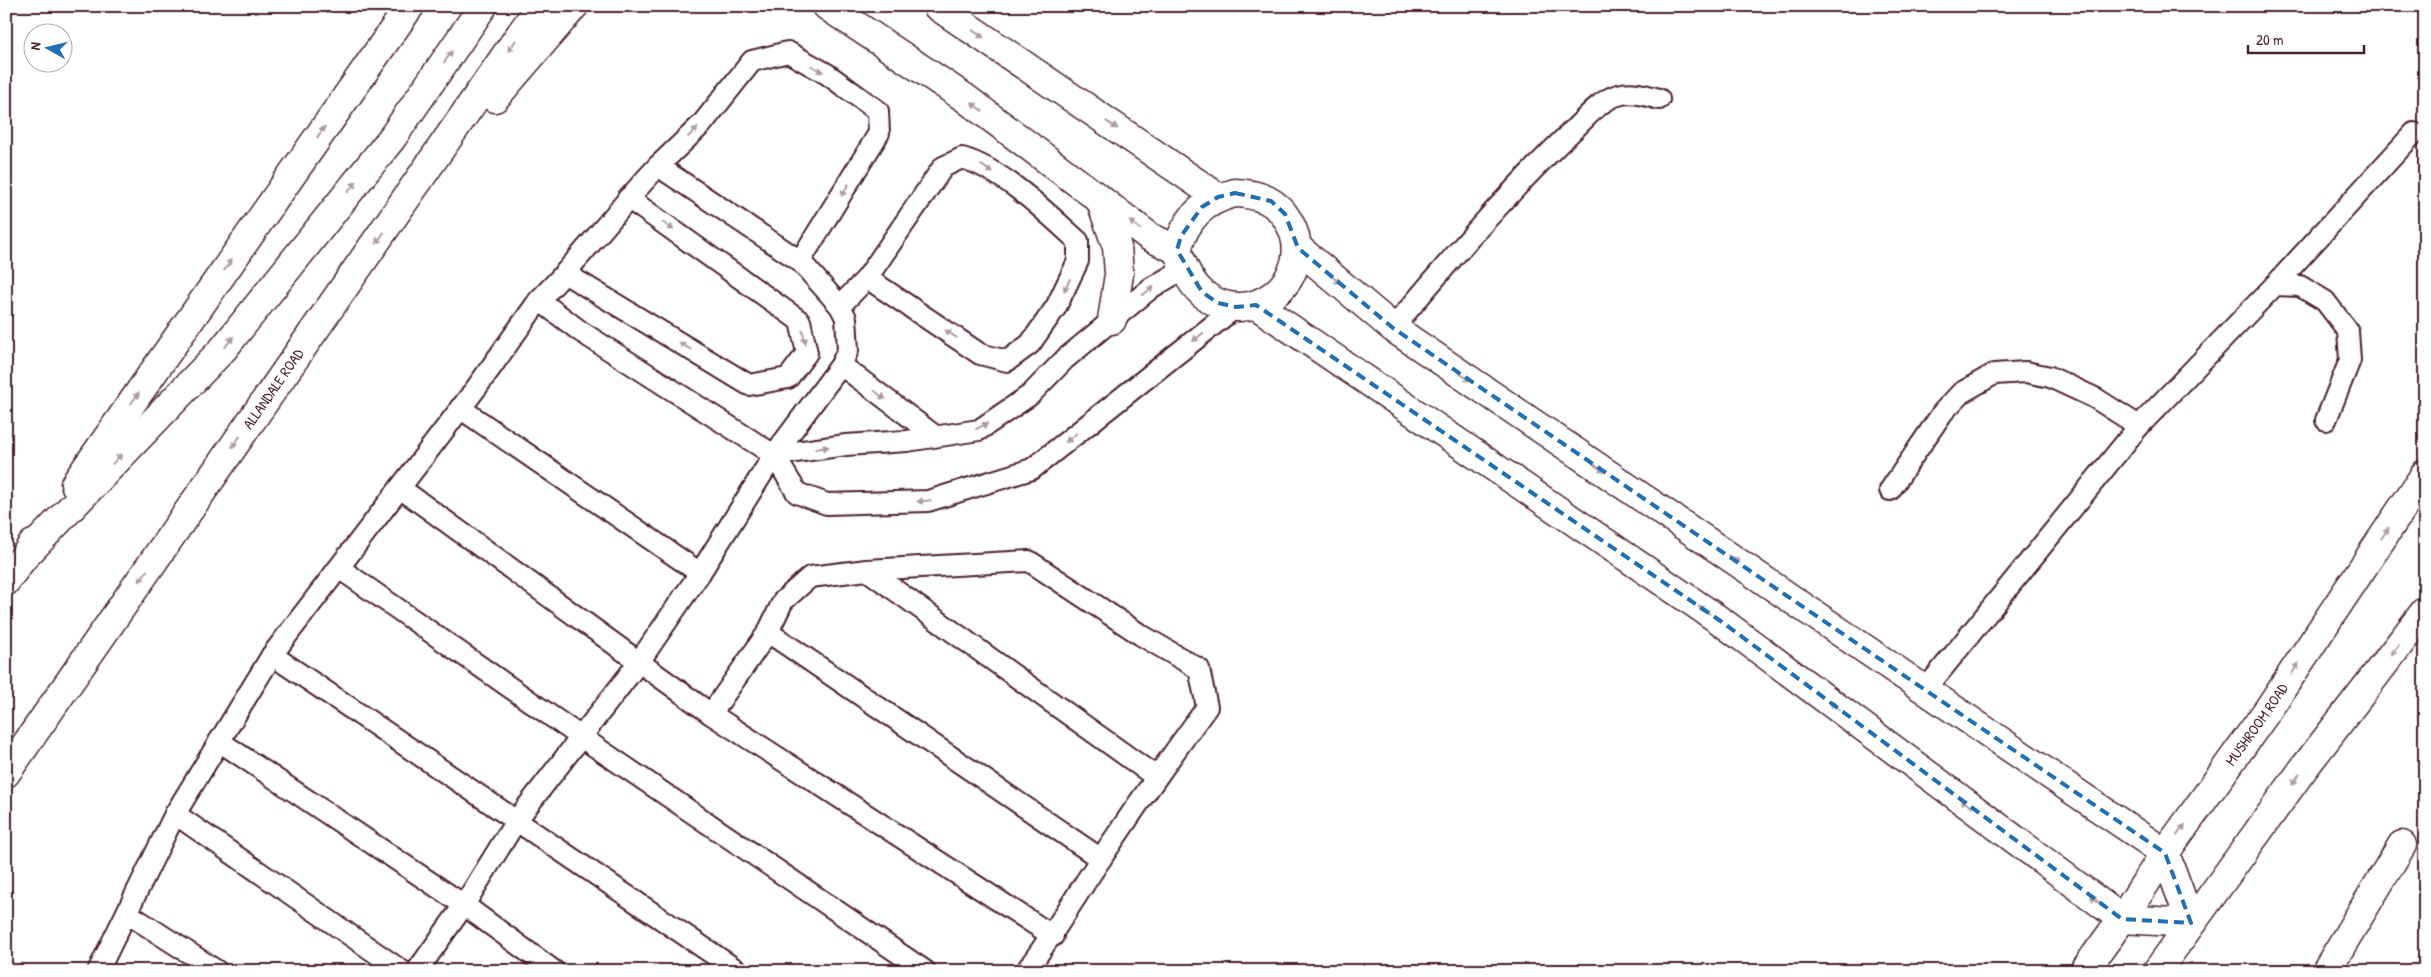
<svg xmlns="http://www.w3.org/2000/svg" width="2431" height="977" viewBox="0 0 2431 977" font-family="'Patrick Hand',sans-serif">
<rect width="100%" height="100%" fill="#fff"/>
<filter id="ink" filterUnits="userSpaceOnUse"><feTurbulence type="fractalNoise" baseFrequency=".02" numOctaves="2"/><feDisplacementMap in="SourceGraphic" scale="10" xChannelSelector="R" yChannelSelector="G"/><feConvolveMatrix kernelMatrix="1 2 1 2 8 2 1 2 1" color-interpolation-filters="sRGB"/></filter>
<g filter="url(#ink)">
<g fill="none" stroke-linecap="round" stroke-linejoin="round">
<g stroke="#4a1f2b" stroke-width="24">
<g id="service">
<polyline points="658,166 702,124 752,61 788,52 827,74 878,111 879,133 800,261"/>
<polyline points="566,274 749,385 788,378 807,353 800,321 628,198"/>
<polyline points="2275,285 2414,133"/>
<path d="M840,306L867,278L943,167L962,158C1002,169 1047,213 1078,241V261L1056,307L1030,344L1007,361L980,354L867,278"/>
<path d="M1393,328C1450,260 1507,193 1571,132C1585,119 1600,100 1618,95C1632,91 1645,95 1659,99"/>
<polyline points="841,365 935,436"/>
<polyline points="460,408 700,573"/>
<polyline points="774,455 846,445 907,441 979,430 1030,395 1065,359 1151,288 1185,268"/>
<path d="M400,488L639,662L700,573L774,455L841,365L848,350L846,318L840,306L800,261L658,166C617,209 582,258 539,300L580,331L774,455L797,493L827,504L928,501L1032,469L1236,307"/>
<polyline points="1890,490 1943,412 1961,393 1994,374 2026,372 2050,377 2095,398 2139,426"/>
<polyline points="339,568 581,737 925,971"/>
<polyline points="867,570 1156,777"/>
<polyline points="768,632 1101,859"/>
<polyline points="272,655 738,971"/>
<polyline points="1925,690 2139,426 2275,285 2300,286 2325,301 2348,331 2350,360 2326,420"/>
<polyline points="219,741 464,905 554,971"/>
<polyline points="175,814 402,971"/>
<polyline points="127,913 217,971"/>
<polyline points="98,971 175,814 272,655 477,387 539,300"/>
<polyline points="417,971 464,905 516,821 639,662 711,714"/>
<path d="M1026,971C1054,934 1076,895 1102,857C1136,806 1171,756 1207,707L1199,669L1141,635L1029,561L867,570L810,577L783,601L768,632L711,714L1053,936"/>
</g>
</g>
<g stroke="#4a1f2b" stroke-width="31">
<g id="minor">
<path d="M1235,193C1258,194 1277,200 1289,222C1320,277 1250,334 1202,293C1189,282 1183,265 1177,250C1186,218 1203,201 1235,193Z"/>
<polyline points="1256,305 1722,622 2122,919 2191,923 2165,853 1393,328 1298,248"/>
<path id="s1" d="M2084,971L2122,919L2165,853L2265,714L2425,474"/>
<polyline points="2157,971 2304,768 2425,611"/>
<polyline points="2326,971 2402,845"/>
</g>
</g>
<g stroke="#4a1f2b" stroke-width="31">
<g id="primary">
<polyline points="827,6 965,98 1150,237 1177,250"/>
<polyline points="937,6 1218,197"/>
<polyline points="495,98 574,6"/>
<polyline points="1100,199 1117,247 1119,274 1112,320"/>
<polyline points="75,484 410,6"/>
<polyline points="23,558 224,348 392,138 483,6"/>
<polyline points="6,581 33,544"/>
<path id="s2" d="M6,773L540,6"/>
</g>
</g>
<use href="#service" stroke="#fff" stroke-width="20"/>
<use href="#minor" stroke="#fff" stroke-width="28"/>
<use href="#primary" stroke="#fff" stroke-width="28"/>
</g>
<defs><path id="oneway-solid" d="M-6-.8H1V-3.2L6.5 0L1 3.2V.8H-6Z" transform="scale(1.25)"/></defs>
<g fill="#ae9aa0">
<use href="#oneway-solid" transform="translate(978 34) rotate(34)"/>
<use href="#oneway-solid" transform="translate(512 46) rotate(124)"/>
<use href="#oneway-solid" transform="translate(448 57) rotate(-55)"/>
<use href="#oneway-solid" transform="translate(817 69) rotate(30)"/>
<use href="#oneway-solid" transform="translate(977 107) rotate(-143)"/>
<use href="#oneway-solid" transform="translate(1112 125) rotate(34)"/>
<use href="#oneway-solid" transform="translate(321 132) rotate(-55)"/>
<use href="#oneway-solid" transform="translate(693 132) rotate(-44)"/>
<use href="#oneway-solid" transform="translate(987 169) rotate(34)"/>
<use href="#oneway-solid" transform="translate(352 187) rotate(-51)"/>
<use href="#oneway-solid" transform="translate(845 190) rotate(122)"/>
<use href="#oneway-solid" transform="translate(1135 225) rotate(-142)"/>
<use href="#oneway-solid" transform="translate(668 226) rotate(35)"/>
<use href="#oneway-solid" transform="translate(380 238) rotate(125)"/>
<use href="#oneway-solid" transform="translate(228 265) rotate(-55)"/>
<use href="#oneway-solid" transform="translate(1335 279) rotate(40)"/>
<use href="#oneway-solid" transform="translate(1067 285) rotate(115)"/>
<use href="#oneway-solid" transform="translate(1148 291) rotate(-37)"/>
<use href="#oneway-solid" transform="translate(951 334) rotate(-146)"/>
<use href="#oneway-solid" transform="translate(804 337) rotate(78)"/>
<use href="#oneway-solid" transform="translate(1198 337) rotate(142)"/>
<use href="#oneway-solid" transform="translate(229 342) rotate(-51)"/>
<use href="#oneway-solid" transform="translate(685 346) rotate(-149)"/>
<use href="#oneway-solid" transform="translate(1465 377) rotate(34)"/>
<use href="#oneway-solid" transform="translate(880 395) rotate(37)"/>
<use href="#oneway-solid" transform="translate(135 398) rotate(-55)"/>
<use href="#oneway-solid" transform="translate(982 426) rotate(-28)"/>
<use href="#oneway-solid" transform="translate(1071 438) rotate(141)"/>
<use href="#oneway-solid" transform="translate(236 442) rotate(125)"/>
<use href="#oneway-solid" transform="translate(822 448) rotate(-8)"/>
<use href="#oneway-solid" transform="translate(117 459) rotate(-46)"/>
<use href="#oneway-solid" transform="translate(1599 468) rotate(34)"/>
<use href="#oneway-solid" transform="translate(924 501) rotate(175)"/>
<use href="#oneway-solid" transform="translate(2385 533) rotate(-57)"/>
<use href="#oneway-solid" transform="translate(1734 559) rotate(34)"/>
<use href="#oneway-solid" transform="translate(143 576) rotate(125)"/>
<use href="#oneway-solid" transform="translate(1704 610) rotate(-146)"/>
<use href="#oneway-solid" transform="translate(2395 650) rotate(128)"/>
<use href="#oneway-solid" transform="translate(2295 669) rotate(-57)"/>
<use href="#oneway-solid" transform="translate(1835 706) rotate(-143)"/>
<use href="#oneway-solid" transform="translate(2296 779) rotate(126)"/>
<use href="#oneway-solid" transform="translate(1966 803) rotate(-143)"/>
<use href="#oneway-solid" transform="translate(2181 830) rotate(-54)"/>
<use href="#oneway-solid" transform="translate(2096 900) rotate(-143)"/>
</g>
</g>
<path fill="none" stroke="#1f6fb2" stroke-width="4" stroke-dasharray="10 6" stroke-linejoin="round" d="M1235,193L1271,201L1285,214L1298,248L1393,328L2165,853L2191,923L2122,919L1722,622L1256,305L1236,307L1218,303L1202,292L1177,250L1181,236L1202,207L1218,197Z"/>
<g text-anchor="middle" stroke-width="4" stroke-linejoin="round" paint-order="stroke">
<g font-size="15" fill="#4a1f2b" stroke="#fff">
<text dy="5" stroke="none"><textPath href="#s2" startOffset="468">ALLANDALE ROAD</textPath></text>
<text dy="5" stroke="none"><textPath href="#s1" startOffset="301">MUSHROOM ROAD</textPath></text>
</g>
</g>
<rect width="2431" height="977" fill="none" stroke="#fff" stroke-width="25"/>
<rect x="12" y="12" width="2406" height="952" fill="none" stroke="#4a1f2b" stroke-width="2" filter="url(#ink)"/>
<g transform="translate(48 48) rotate(278)"><circle r="24" fill="#ffffff" stroke="#b7a5aa"/>
<path d="M0-4L9 19L0 12L-9 19Z" fill="#1f6fb2"/>
<text y="-8" font-size="14" font-weight="bold" text-anchor="middle" fill="#4a1f2b">N</text>
</g>
<path d="M2248 45v8h116v-8" fill="none" stroke="#4a1f2b" stroke-width="2.5"/>
<text x="2256" y="45" font-size="15" fill="#4a1f2b" stroke="#ffffff" stroke-width="4" paint-order="stroke">20 m</text>
</svg>
